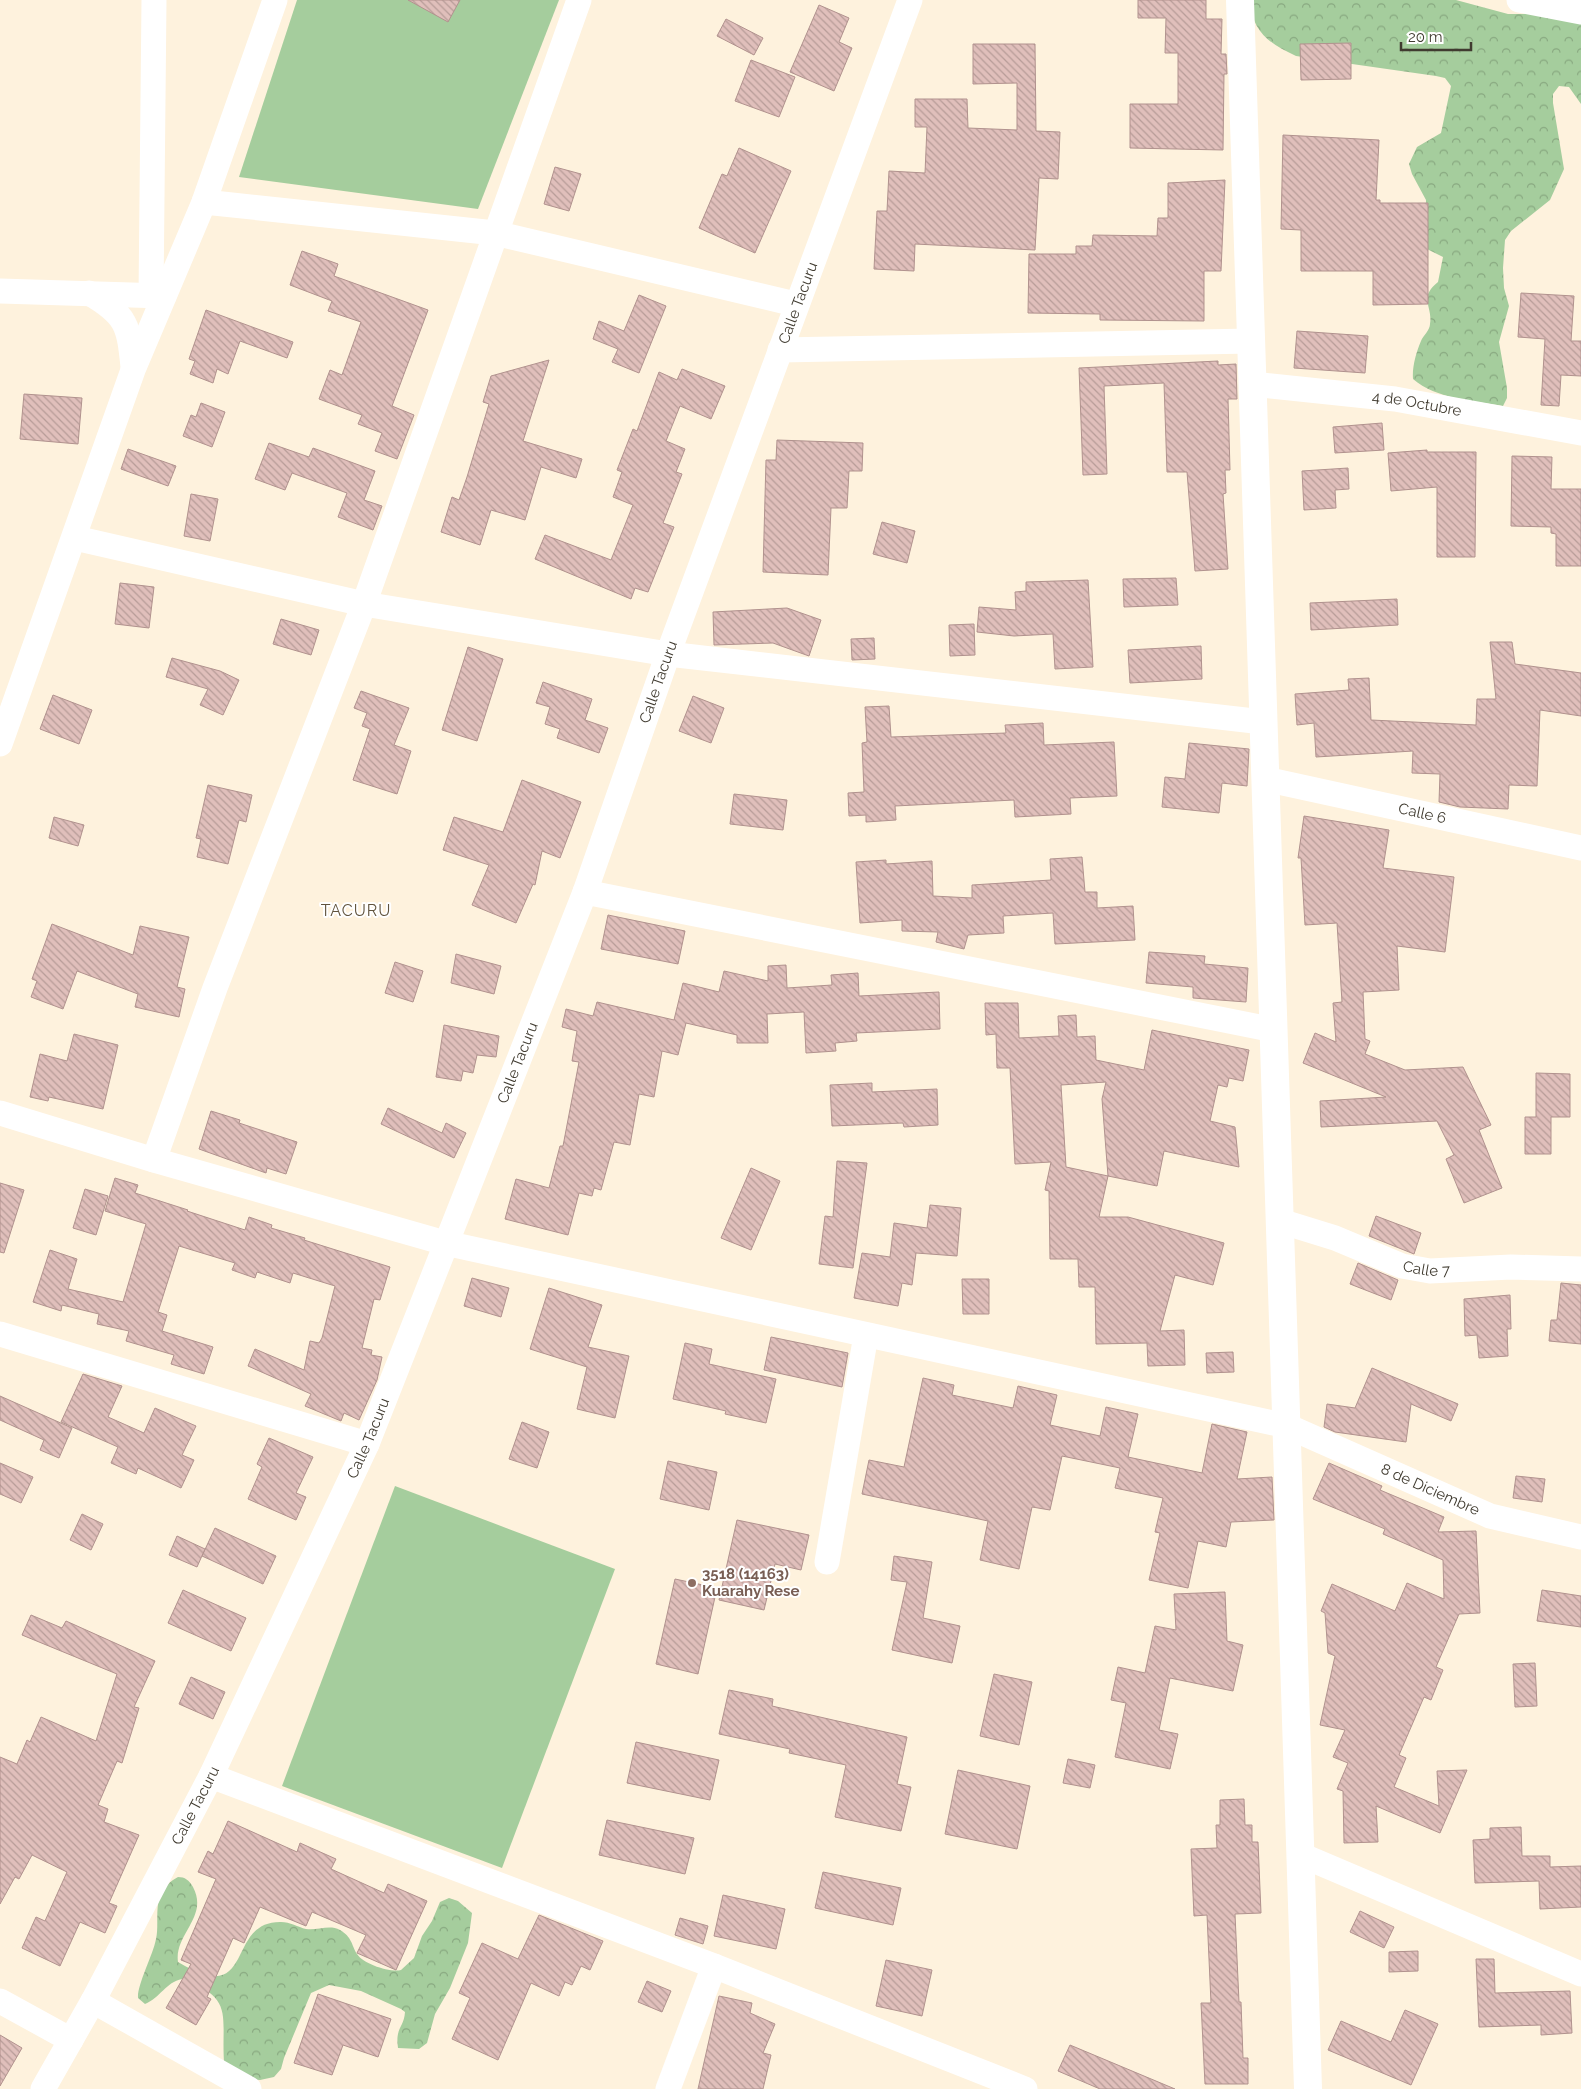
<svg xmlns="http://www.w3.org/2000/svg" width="1581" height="2089" viewBox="0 0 1581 2089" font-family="Raleway,sans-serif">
<defs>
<pattern id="forest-crowns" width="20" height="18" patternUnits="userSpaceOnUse" patternTransform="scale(1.25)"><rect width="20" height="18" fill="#a5cd9d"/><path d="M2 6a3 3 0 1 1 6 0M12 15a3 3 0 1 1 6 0" fill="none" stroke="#88a880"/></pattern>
<pattern id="building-back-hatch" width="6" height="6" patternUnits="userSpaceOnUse" patternTransform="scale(1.25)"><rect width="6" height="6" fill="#e0bfbb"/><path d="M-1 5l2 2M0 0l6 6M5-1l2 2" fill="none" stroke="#b79c98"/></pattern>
</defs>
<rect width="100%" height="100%" fill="#fef2dd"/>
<g fill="#a5cd9d">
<polygon points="297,0 559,0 478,209 239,177"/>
<polygon points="395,1486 615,1569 502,1868 282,1786"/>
</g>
<g fill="url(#forest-crowns)">
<path d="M1249,0H1456L1508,14H1540L1581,24V104L1569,87L1559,86L1553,94V103L1564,169L1550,200L1511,231L1505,240L1503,268L1504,288L1509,306L1499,342L1507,388V398L1503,406C1474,401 1436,399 1413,379C1412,367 1416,353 1421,341C1423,336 1430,330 1430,324C1433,306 1418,298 1438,282L1443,257L1425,248L1426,200L1412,174L1409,164L1417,147L1441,133L1451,86L1445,78L1436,76L1296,56C1268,43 1253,32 1249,0Z"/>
<path d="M178,1877C185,1877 189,1880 193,1887C209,1917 174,1934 178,1962C257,2010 224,1921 281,1922C290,1922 298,1927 306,1929C317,1931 329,1924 340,1930C352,1937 351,1944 357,1954C363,1964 391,1973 401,1970L414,1958L422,1936L432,1921L440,1902L449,1898L458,1901L472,1913L468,1943L450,1988L435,2014L427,2043L419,2049L398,2048C395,2027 404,2028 405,2012L401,2009L361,1991L329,1985L311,1993L284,2058L281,2069L274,2077L260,2080L238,2078L224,2062C221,2015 235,1998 182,1979C166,1982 160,1998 145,2004L138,1998C137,1985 153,1955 156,1939C159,1926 155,1909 160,1897C163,1888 170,1881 178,1877Z"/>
</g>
<g fill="url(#building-back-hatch)" stroke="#b1928e" fill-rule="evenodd">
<polygon points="408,0 460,0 448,22"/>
<polygon points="1138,0 1206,0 1206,19 1222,19 1221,54 1226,54 1227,74 1224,74 1223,150 1130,148 1130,104 1178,104 1178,53 1165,53 1166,18 1138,18"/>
<polygon points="819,5 849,18 839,42 852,48 834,91 790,72"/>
<polygon points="726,19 763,38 754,55 717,36"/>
<polygon points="1351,43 1351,79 1301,80 1300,44"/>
<polygon points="973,44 1035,44 1036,131 1060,132 1058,179 1039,178 1035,250 915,244 914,271 874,269 877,211 887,211 889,171 925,173 927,127 915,127 915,99 967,99 968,128 1017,130 1017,83 973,84"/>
<polygon points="751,60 795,77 779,117 735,101"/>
<polygon points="1283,135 1379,140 1376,200 1380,200 1380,203 1428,203 1428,304 1373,305 1373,271 1301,271 1301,230 1281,229"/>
<polygon points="739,148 791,171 755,253 699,228 722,174 727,176"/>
<polygon points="555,167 581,174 569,211 544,204"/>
<polygon points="1225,180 1221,271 1204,271 1204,321 1100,320 1100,314 1028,313 1029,254 1076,254 1076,246 1092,246 1093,235 1157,236 1158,218 1168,218 1168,183"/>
<polygon points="302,251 338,264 334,276 428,310 392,406 414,415 397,459 375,451 382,433 358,424 362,415 319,399 330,370 342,375 361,322 328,311 332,301 290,285"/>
<polygon points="1521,293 1574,296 1571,341 1581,341 1581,376 1561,375 1559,406 1541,405 1545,339 1518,337"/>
<polygon points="639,295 666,306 639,373 612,362 618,349 593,339 599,321 624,331"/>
<polygon points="206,310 293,342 287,358 240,341 228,374 217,369 213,383 190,374 195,361 189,359"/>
<polygon points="1297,331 1368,336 1365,373 1294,368"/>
<polygon points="549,360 523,441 582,459 576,478 541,467 525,520 491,510 480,545 441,532 452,497 459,500 467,477 489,404 483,402 491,376"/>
<polygon points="1218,361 1218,365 1236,364 1237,399 1228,399 1230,470 1225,470 1226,493 1223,494 1228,569 1195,571 1187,472 1167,472 1164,383 1104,386 1107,474 1083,475 1079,368"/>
<polygon points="682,369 725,386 711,419 680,406 666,441 685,449 676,472 682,474 663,523 674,527 648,592 635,588 631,599 535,559 545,535 611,560 633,505 613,497 622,472 617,470 633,429 637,431 659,372 677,380"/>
<polygon points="24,394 82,398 78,444 20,439"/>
<polygon points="201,403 225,412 212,447 183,436 191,415 196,417"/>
<polygon points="1382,423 1384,450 1335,453 1333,427"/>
<polygon points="777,440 863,443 862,471 849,471 847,508 831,508 828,575 763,572 766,460 776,460"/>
<polygon points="269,443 309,457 313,448 375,471 364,500 382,506 373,530 338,517 347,493 292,473 285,490 255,479"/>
<polygon points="128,449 176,466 168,486 121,469"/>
<polygon points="1427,450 1427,452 1476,452 1475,557 1437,557 1437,487 1391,491 1388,453"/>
<polygon points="1512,456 1552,457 1551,489 1581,489 1581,566 1556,566 1556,534 1551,533 1551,527 1511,526"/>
<polygon points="1348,468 1349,489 1335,490 1336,508 1304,510 1302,471"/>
<polygon points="191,494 218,499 210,541 184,536"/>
<polygon points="882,522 915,531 907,563 873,554"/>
<polygon points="1176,578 1178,605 1124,607 1123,579"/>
<polygon points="1088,580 1093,667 1055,669 1053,634 1014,636 977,632 979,607 1016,610 1015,592 1026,591 1026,582"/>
<polygon points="120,583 154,587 149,628 115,624"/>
<polygon points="1397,599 1398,625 1311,630 1310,603"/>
<polygon points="787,608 821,620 809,656 773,643 714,645 713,612"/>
<polygon points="281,619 319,630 311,655 273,644"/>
<polygon points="974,624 975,655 950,656 949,625"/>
<polygon points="874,638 875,659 852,660 851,639"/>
<polygon points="1490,642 1512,642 1515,664 1581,673 1581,716 1540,710 1537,786 1509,785 1508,809 1460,807 1439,802 1440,774 1412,773 1413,751 1316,757 1314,723 1297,725 1295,694 1349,690 1348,679 1369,678 1371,720 1476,725 1477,699 1496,699"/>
<polygon points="1201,646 1202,679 1130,683 1128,650"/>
<polygon points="468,647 503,659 477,741 442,730"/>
<polygon points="172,658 220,671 239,680 223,715 200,705 208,689 166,677"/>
<polygon points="543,682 592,699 585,720 608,728 599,753 557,738 560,729 545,724 550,707 536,703"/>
<polygon points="361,691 409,708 394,745 411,751 397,794 353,780 370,729 362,726 367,713 354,708"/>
<polygon points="53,695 92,710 79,744 40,729"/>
<polygon points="693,696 724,708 711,743 679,731"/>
<polygon points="889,706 891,737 1006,733 1005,725 1043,723 1044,745 1114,742 1117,796 1070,798 1071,814 1015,817 1014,800 895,806 896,820 866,822 866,815 849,816 848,793 864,792 862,743 867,742 865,707"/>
<polygon points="1189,743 1249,749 1247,786 1222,783 1219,813 1162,807 1165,777 1185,779"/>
<polygon points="522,780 581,802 560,858 542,851 535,885 533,884 516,923 472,905 489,865 443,850 454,817 503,832"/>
<polygon points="208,785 252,795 246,822 239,820 228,864 197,857 201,839 196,838"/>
<polygon points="734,794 787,800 783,830 730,824"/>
<polygon points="1304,816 1389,830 1383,868 1454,877 1445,952 1397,946 1399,990 1363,992 1365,1039 1370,1041 1365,1054 1405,1070 1463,1067 1491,1125 1479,1130 1502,1188 1464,1203 1446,1159 1454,1155 1437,1121 1321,1127 1320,1101 1386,1097 1303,1063 1315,1033 1336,1042 1333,1003 1342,1002 1337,923 1305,925 1301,858 1298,858"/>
<polygon points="54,817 84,825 78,846 49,838"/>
<polygon points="1082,857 1085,892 1097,892 1097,908 1133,906 1135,940 1055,944 1053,913 1003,916 1004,933 968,935 964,949 936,942 938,932 902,931 902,920 860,923 856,862 886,860 886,864 932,861 933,896 972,898 972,885 1051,880 1050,859"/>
<polygon points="608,915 685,931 678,964 601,949"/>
<polygon points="52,924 133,955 140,926 189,937 177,987 185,989 179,1017 135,1007 138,994 77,971 63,1009 31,997 37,981 32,979"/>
<polygon points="1149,952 1205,956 1204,964 1248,968 1246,1002 1193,998 1193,987 1146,983"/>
<polygon points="456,954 501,966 494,994 451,983"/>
<polygon points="395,962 423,971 413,1002 385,993"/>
<polygon points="786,965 787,988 832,985 831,975 858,973 859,996 939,992 940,1029 856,1033 857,1041 835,1043 836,1051 806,1053 804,1012 767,1014 768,1043 737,1043 737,1035 686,1023 678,1055 662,1051 654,1097 639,1094 630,1145 614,1142 601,1190 594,1188 592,1196 579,1193 568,1235 505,1219 516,1179 549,1188 560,1146 563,1146 579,1062 572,1061 577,1031 562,1027 566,1009 593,1016 597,1002 674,1020 683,983 719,992 724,971 768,981 768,966"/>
<path d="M985,1003H1018L1019,1038L1059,1036L1058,1016L1076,1015L1077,1037L1095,1036L1096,1060L1144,1070L1152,1030L1249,1050L1243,1081L1229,1078L1227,1087L1218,1085L1210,1121L1235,1127L1239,1167L1164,1151L1157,1186L1108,1176L1099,1217H1128L1224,1243L1213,1285L1175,1275L1160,1331L1184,1330L1185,1365L1148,1366L1147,1343L1096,1344L1095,1287H1079L1078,1259H1050L1049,1191L1045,1190L1051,1162L1015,1164L1010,1068H997L996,1034L986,1035ZM1106,1082L1102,1099L1108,1176L1066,1167L1061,1085Z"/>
<polygon points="444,1025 499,1036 496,1057 477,1055 473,1073 463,1071 461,1081 436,1077"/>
<polygon points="74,1034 118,1045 103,1109 49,1097 48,1101 30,1097 40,1054 67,1061"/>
<polygon points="1536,1073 1570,1074 1570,1117 1551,1117 1551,1154 1525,1154 1525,1117 1536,1117"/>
<polygon points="872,1083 872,1092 937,1089 938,1125 904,1127 903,1123 832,1126 830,1085"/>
<polygon points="388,1108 442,1133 446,1123 466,1133 454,1158 381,1124"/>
<polygon points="211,1111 240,1120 239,1123 297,1142 286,1174 267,1168 266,1173 199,1149"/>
<polygon points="837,1161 867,1163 853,1268 819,1264 825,1216 833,1217"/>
<polygon points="751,1168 780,1181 751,1250 721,1238"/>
<polygon points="115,1178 138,1185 135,1193 188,1210 187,1211 245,1230 249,1217 272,1225 271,1228 305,1238 304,1240 390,1267 380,1300 374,1299 362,1348 372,1350 371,1355 382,1357 377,1380 359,1420 344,1413 341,1421 305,1406 311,1394 248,1366 255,1349 304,1370 310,1341 319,1343 322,1338 335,1286 293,1273 290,1283 257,1272 255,1278 232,1270 235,1263 179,1246 158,1312 167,1315 162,1331 213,1347 204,1374 171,1364 174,1355 126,1341 129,1331 97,1324 99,1314 62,1305 61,1311 33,1302 50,1250 77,1259 68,1289 123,1302 146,1224 105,1211"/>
<polygon points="0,1183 24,1190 4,1253 0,1252"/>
<polygon points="85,1189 108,1196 96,1235 73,1228"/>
<polygon points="930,1205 961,1208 957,1256 916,1253 912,1285 902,1283 898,1306 854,1298 862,1253 890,1257 894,1223 927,1228"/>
<polygon points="1376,1216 1421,1233 1414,1254 1369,1236"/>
<polygon points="1358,1263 1398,1280 1391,1300 1350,1284"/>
<polygon points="472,1278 509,1288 501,1317 464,1306"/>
<polygon points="962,1279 989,1279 989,1314 963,1314"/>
<polygon points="1561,1283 1581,1285 1581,1344 1549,1341 1551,1320 1557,1320"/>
<polygon points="549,1288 602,1305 588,1347 629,1356 615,1418 577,1409 587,1367 530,1349"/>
<polygon points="1510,1295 1511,1329 1507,1329 1508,1356 1479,1358 1477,1335 1465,1336 1464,1299"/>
<polygon points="771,1337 848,1353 842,1387 764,1370"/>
<polygon points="685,1343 712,1349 709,1364 776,1379 766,1423 725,1414 726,1411 673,1399"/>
<polygon points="1233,1352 1234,1372 1207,1373 1206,1353"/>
<polygon points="1372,1368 1458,1404 1451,1421 1411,1404 1406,1442 1335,1432 1324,1427 1327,1404 1355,1408"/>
<polygon points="83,1374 122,1386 108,1417 144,1433 155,1408 196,1426 182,1455 194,1460 181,1488 138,1468 136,1474 111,1463 118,1447 61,1422"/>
<polygon points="923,1378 954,1385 952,1395 1013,1408 1018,1386 1057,1395 1050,1425 1100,1436 1106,1407 1138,1414 1128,1457 1202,1473 1212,1424 1247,1432 1237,1479 1272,1477 1274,1520 1231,1522 1226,1547 1198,1541 1188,1588 1149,1580 1160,1533 1155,1532 1163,1498 1115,1488 1120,1468 1062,1456 1050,1510 1032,1507 1019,1569 980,1560 988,1521 862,1494 869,1460 904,1467"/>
<polygon points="0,1396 72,1428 59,1458 40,1450 44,1440 0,1420"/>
<polygon points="522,1422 549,1432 537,1468 509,1459"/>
<polygon points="269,1438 313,1457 296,1493 306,1497 296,1520 248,1499 262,1467 257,1464"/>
<polygon points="668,1461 717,1472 709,1510 660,1499"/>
<polygon points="0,1463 33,1477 21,1503 0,1494"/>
<polygon points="1329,1463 1382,1486 1380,1490 1444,1517 1438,1532 1476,1531 1480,1613 1459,1614 1436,1667 1443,1670 1431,1700 1424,1697 1399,1755 1406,1758 1394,1787 1439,1806 1437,1771 1467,1770 1440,1833 1376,1806 1378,1842 1344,1843 1343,1791 1337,1789 1348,1763 1333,1757 1345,1730 1320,1725 1335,1656 1328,1653 1325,1613 1321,1611 1332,1584 1395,1611 1407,1583 1444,1599 1443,1560 1383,1534 1385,1529 1313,1499"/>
<polygon points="1516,1476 1545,1479 1542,1502 1513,1498"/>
<polygon points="82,1514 103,1524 91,1550 70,1540"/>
<polygon points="737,1520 809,1535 801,1570 775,1564 764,1610 719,1600"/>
<polygon points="215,1528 276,1556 263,1584 202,1556"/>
<polygon points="177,1536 205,1549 197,1567 169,1555"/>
<polygon points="894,1556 932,1562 923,1618 960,1626 952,1663 892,1650 907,1582 891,1580"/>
<polygon points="675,1579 717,1588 698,1674 656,1664"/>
<polygon points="183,1590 246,1618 231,1651 168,1623"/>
<polygon points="1542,1590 1581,1596 1581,1627 1537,1621"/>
<polygon points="1225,1592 1227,1641 1243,1645 1233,1691 1170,1678 1159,1730 1178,1734 1170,1769 1115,1757 1126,1703 1111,1700 1118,1667 1145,1673 1155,1626 1176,1630 1174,1594"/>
<polygon points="31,1615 62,1628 66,1621 155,1661 134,1707 139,1708 122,1763 117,1761 98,1805 108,1809 104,1822 139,1835 109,1903 117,1906 105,1933 80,1922 60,1966 22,1948 36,1917 45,1921 67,1872 32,1855 19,1879 15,1877 0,1904 0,1757 17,1764 27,1740 30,1742 41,1717 96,1741 117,1674 22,1635"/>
<polygon points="1535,1663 1537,1706 1515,1707 1513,1664"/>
<polygon points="994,1674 1032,1682 1019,1745 980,1736"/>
<polygon points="191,1677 225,1692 213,1719 179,1704"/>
<polygon points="729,1690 773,1699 772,1706 907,1737 897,1784 911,1787 901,1831 835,1817 846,1765 789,1753 790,1749 719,1734"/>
<polygon points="636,1742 719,1760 710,1800 627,1783"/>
<polygon points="1068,1759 1095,1765 1090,1788 1063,1783"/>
<polygon points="958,1770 1030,1786 1017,1849 945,1834"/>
<polygon points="1244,1799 1245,1825 1252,1825 1252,1842 1258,1842 1261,1913 1235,1914 1239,2002 1241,2002 1243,2058 1248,2058 1248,2084 1205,2084 1201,2003 1211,2003 1207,1915 1194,1916 1191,1849 1217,1848 1216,1825 1220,1825 1220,1800"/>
<polygon points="607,1820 694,1838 685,1874 599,1855"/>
<polygon points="228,1821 297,1852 300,1843 336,1859 331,1869 384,1893 388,1884 427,1901 396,1970 357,1953 366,1935 312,1912 306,1926 260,1907 244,1943 233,1938 207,1997 211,1999 196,2025 166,2008 191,1964 181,1960 216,1879 198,1872 208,1851 213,1854"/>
<polygon points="1521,1827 1522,1856 1550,1856 1550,1867 1581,1866 1581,1907 1540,1909 1539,1881 1475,1883 1473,1840 1490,1839 1490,1828"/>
<polygon points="823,1872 901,1888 893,1925 815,1908"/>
<polygon points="723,1895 785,1909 776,1949 714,1936"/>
<polygon points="1360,1911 1394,1927 1384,1948 1350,1932"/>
<polygon points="539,1915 603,1941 590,1970 581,1966 572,1985 565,1982 559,1996 531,1983 498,2060 452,2039 470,1998 459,1993 482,1943 518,1959"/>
<polygon points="680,1918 708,1926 703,1944 675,1935"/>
<polygon points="1418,1951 1418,1971 1389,1972 1389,1952"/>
<polygon points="1476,1959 1494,1959 1495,1993 1570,1991 1572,2033 1541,2035 1541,2025 1479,2027"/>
<polygon points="886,1960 932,1970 922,2016 876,2006"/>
<polygon points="647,1981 671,1991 662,2012 638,2002"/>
<polygon points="318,1994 391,2019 378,2057 343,2045 332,2075 294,2063"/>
<polygon points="719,1996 752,2003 750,2013 775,2024 763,2053 771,2055 763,2089 698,2089"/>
<polygon points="1405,2010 1438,2024 1411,2085 1328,2050 1341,2021 1391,2042"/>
<polygon points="0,2035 22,2048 0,2086"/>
<polygon points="1070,2045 1175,2089 1100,2089 1058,2071"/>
</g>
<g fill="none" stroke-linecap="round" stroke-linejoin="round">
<g stroke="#fff" stroke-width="25">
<polyline points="1519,0 1581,12"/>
<polyline points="204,202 495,233 795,304"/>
<polyline points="0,291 164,296"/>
<path d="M89,293C127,315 129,326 133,367"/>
<polyline points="151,296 154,0"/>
<polyline points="780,350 1251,341"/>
<path id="s1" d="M1252,384L1395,399L1581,433"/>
<polyline points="75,538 364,604 668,654 1263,722"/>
<polyline points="0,744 133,370 204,202 275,0"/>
<path id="s2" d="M1265,779L1581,848"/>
<polyline points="585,892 1274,1030"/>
<path id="s3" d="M0,1113L154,1160L445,1243L1287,1426L1490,1516L1581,1537"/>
<polyline points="154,1160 215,988 364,604 579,0"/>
<path id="s4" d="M1280,1221L1335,1238L1402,1266L1430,1271L1511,1267L1581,1269"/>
<polyline points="0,1334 367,1444"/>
<polyline points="827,1562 866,1335"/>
<polyline points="211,1776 714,1966 1025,2089"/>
<polyline points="1301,1855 1581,1974"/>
<polyline points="0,2001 71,2040"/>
<polyline points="93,2001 249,2089"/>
<path id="s5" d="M43,2089L93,2001L211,1776L367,1444L585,892L668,654L910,0"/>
<polyline points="668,2089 714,1966"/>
</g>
<polyline stroke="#fff" stroke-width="28" points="1240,0 1308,2089"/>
</g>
<circle fill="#8d6e63" stroke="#fff" stroke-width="2" cx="692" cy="1583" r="5"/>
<g text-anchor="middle" stroke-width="4" stroke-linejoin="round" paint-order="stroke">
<g font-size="15" fill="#403b30" stroke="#fff">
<text dy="5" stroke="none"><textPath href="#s5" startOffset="1942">Calle Tacuru</textPath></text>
<text dy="5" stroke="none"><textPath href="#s1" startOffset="166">4 de Octubre</textPath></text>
<text dy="5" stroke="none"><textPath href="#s5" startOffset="1538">Calle Tacuru</textPath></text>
<text dy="5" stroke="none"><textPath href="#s2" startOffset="161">Calle 6</textPath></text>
<text dy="5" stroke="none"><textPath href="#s5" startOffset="1132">Calle Tacuru</textPath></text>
<text dy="5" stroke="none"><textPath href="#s4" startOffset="155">Calle 7</textPath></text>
<text dy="5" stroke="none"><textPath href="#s5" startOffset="728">Calle Tacuru</textPath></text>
<text dy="5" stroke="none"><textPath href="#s3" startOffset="1482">8 de Diciembre</textPath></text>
<text dy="5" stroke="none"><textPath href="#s5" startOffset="322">Calle Tacuru</textPath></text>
</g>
<g font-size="15" font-weight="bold" fill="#785e54" stroke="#fff" text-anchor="start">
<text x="702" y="1579">3518 (14163)<tspan x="702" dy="17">Kuarahy Rese</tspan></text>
</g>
<g font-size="16" letter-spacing="1" fill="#61543e" stroke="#fff">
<text x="356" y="916">TACURU</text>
</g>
</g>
<path d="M1401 42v8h70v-8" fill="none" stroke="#403b30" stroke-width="2.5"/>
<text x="1408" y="42" font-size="15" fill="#403b30" stroke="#ffffff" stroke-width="4" paint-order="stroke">20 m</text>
</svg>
